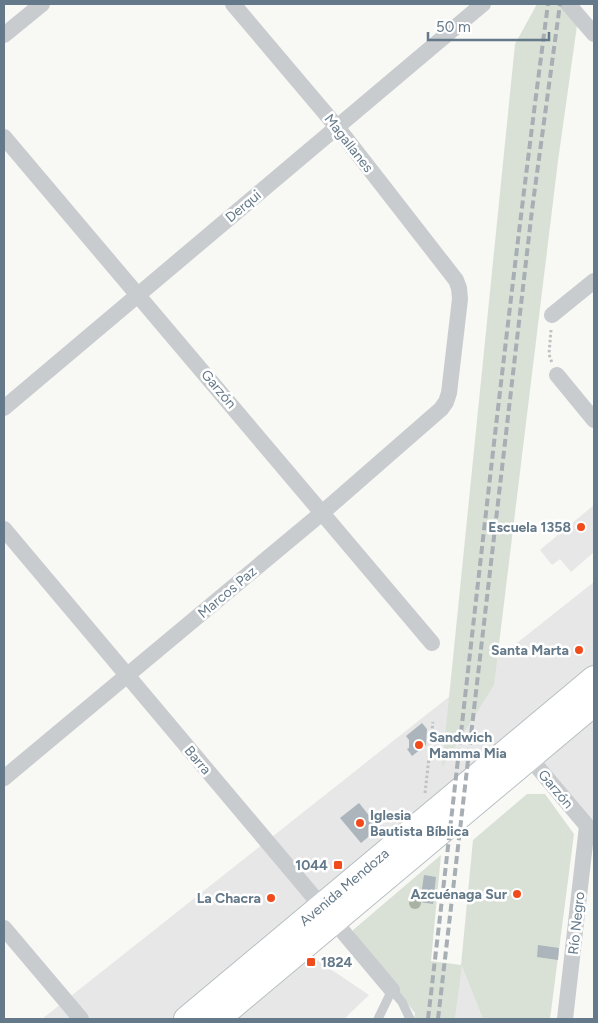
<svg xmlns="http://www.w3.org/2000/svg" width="598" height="1023" viewBox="0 0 598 1023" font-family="Figtree,sans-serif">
<rect width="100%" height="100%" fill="#f8f8f5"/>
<g fill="#e6e7e6">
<polygon points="594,505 594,552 571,572 560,559 552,565 540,550"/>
<polygon points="594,582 594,820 587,826 530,758 302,950 369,995 344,1019 42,1019"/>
<polygon points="462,965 483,1019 455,1019"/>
</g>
<g fill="#d9e1d6">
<polygon points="537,4 580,4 558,161 494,685 442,767 515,44"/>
<polygon points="527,794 545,794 574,834 550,1019 483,1019 462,966 455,1019 414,1019 415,1013 354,938 353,930 441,855 431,961 461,965 473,840"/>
</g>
<g fill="#abb5bb">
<polygon points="422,723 427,729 426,745 412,756 407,749 409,748 409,740 406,736"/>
<polygon points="359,803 379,828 361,843 340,818"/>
<polygon points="424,875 436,877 433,904 420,902"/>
<polygon points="538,945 559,948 558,960 537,957"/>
</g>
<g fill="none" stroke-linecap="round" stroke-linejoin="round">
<g stroke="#b7bec2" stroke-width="26">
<g id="secondary">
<polyline points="186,1019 594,678"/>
<polyline points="218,1019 594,704"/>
</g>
</g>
<g stroke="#bfc2c4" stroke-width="3" stroke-dasharray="2.5 2.5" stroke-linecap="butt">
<polyline points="551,330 549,354 552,363"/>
<polyline points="425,793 433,722"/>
</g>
<polyline stroke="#c8cccf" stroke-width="9" points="378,1019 392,990 402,1002 410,1019"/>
<g stroke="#c8cccf" stroke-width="16">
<polyline points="568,4 594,34"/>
<polyline points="4,35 42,4"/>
<polyline points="4,137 432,643"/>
<polyline points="552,315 594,281"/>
<polyline points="557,375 594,420"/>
<polyline points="4,408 483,4"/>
<polyline points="4,529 392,990"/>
<polyline points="523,750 594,834"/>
<polyline points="4,778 323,512 441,409 446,402 449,393 460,299 459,288 456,280 337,127 233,4"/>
<polyline points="4,928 81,1019"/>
<polyline points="565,1019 587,826"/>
</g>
<use href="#secondary" stroke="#fff" stroke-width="24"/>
<g stroke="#a7aeb4" stroke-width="4" stroke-dasharray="8 4" stroke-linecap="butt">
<path d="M428,1019C468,681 503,342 548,4"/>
<polyline points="438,1019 532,210 560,4"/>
</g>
</g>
<circle fill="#a8b3a3" cx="415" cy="903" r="6"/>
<g fill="#f24b1b" stroke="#fff" stroke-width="2">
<circle cx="581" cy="527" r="5"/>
<circle cx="579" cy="650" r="5"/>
<circle cx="419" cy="745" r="5"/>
<circle cx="360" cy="823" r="5"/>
<rect x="333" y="860" width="10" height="10" rx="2.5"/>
<circle cx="517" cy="894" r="5"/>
<circle cx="271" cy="898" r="5"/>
<rect x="306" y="957" width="10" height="10" rx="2.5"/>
</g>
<g text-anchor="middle" stroke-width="5" stroke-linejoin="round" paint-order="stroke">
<g font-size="14" fill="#647989" stroke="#fff">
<text transform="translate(349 143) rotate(52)" y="5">Magallanes</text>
<text transform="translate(243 206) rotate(-40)" y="5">Derqui</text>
<text transform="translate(219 389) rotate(50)" y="5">Garzón</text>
<text transform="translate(227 592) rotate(-40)" y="5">Marcos Paz</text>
<text transform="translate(198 760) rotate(50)" y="5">Barra</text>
<text transform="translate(556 789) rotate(50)" y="5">Garzón</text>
<text transform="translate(344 887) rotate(-40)" y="5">Avenida Mendoza</text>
<text transform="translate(576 923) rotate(-84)" y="5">Río Negro</text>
</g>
<g font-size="14" font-weight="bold" fill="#647989" stroke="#fff" text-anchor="end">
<text x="571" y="532">Escuela 1358</text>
<text x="569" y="655">Santa Marta</text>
<text x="429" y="742" text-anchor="start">Sandwich<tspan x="429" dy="16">Mamma Mia</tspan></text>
<text x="370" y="820" text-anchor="start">Iglesia<tspan x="370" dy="16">Bautista Bíblica</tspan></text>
<text x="328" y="870">1044</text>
<text x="507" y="899">Azcuénaga Sur</text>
<text x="261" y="903">La Chacra</text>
<text x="321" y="967" text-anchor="start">1824</text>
</g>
</g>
<rect width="598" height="1023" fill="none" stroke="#647989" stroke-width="10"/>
<path d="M428 32v8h121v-8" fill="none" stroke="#647989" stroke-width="2.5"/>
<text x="436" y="32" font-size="15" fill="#647989" stroke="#ffffff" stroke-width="4" paint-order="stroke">50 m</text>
</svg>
